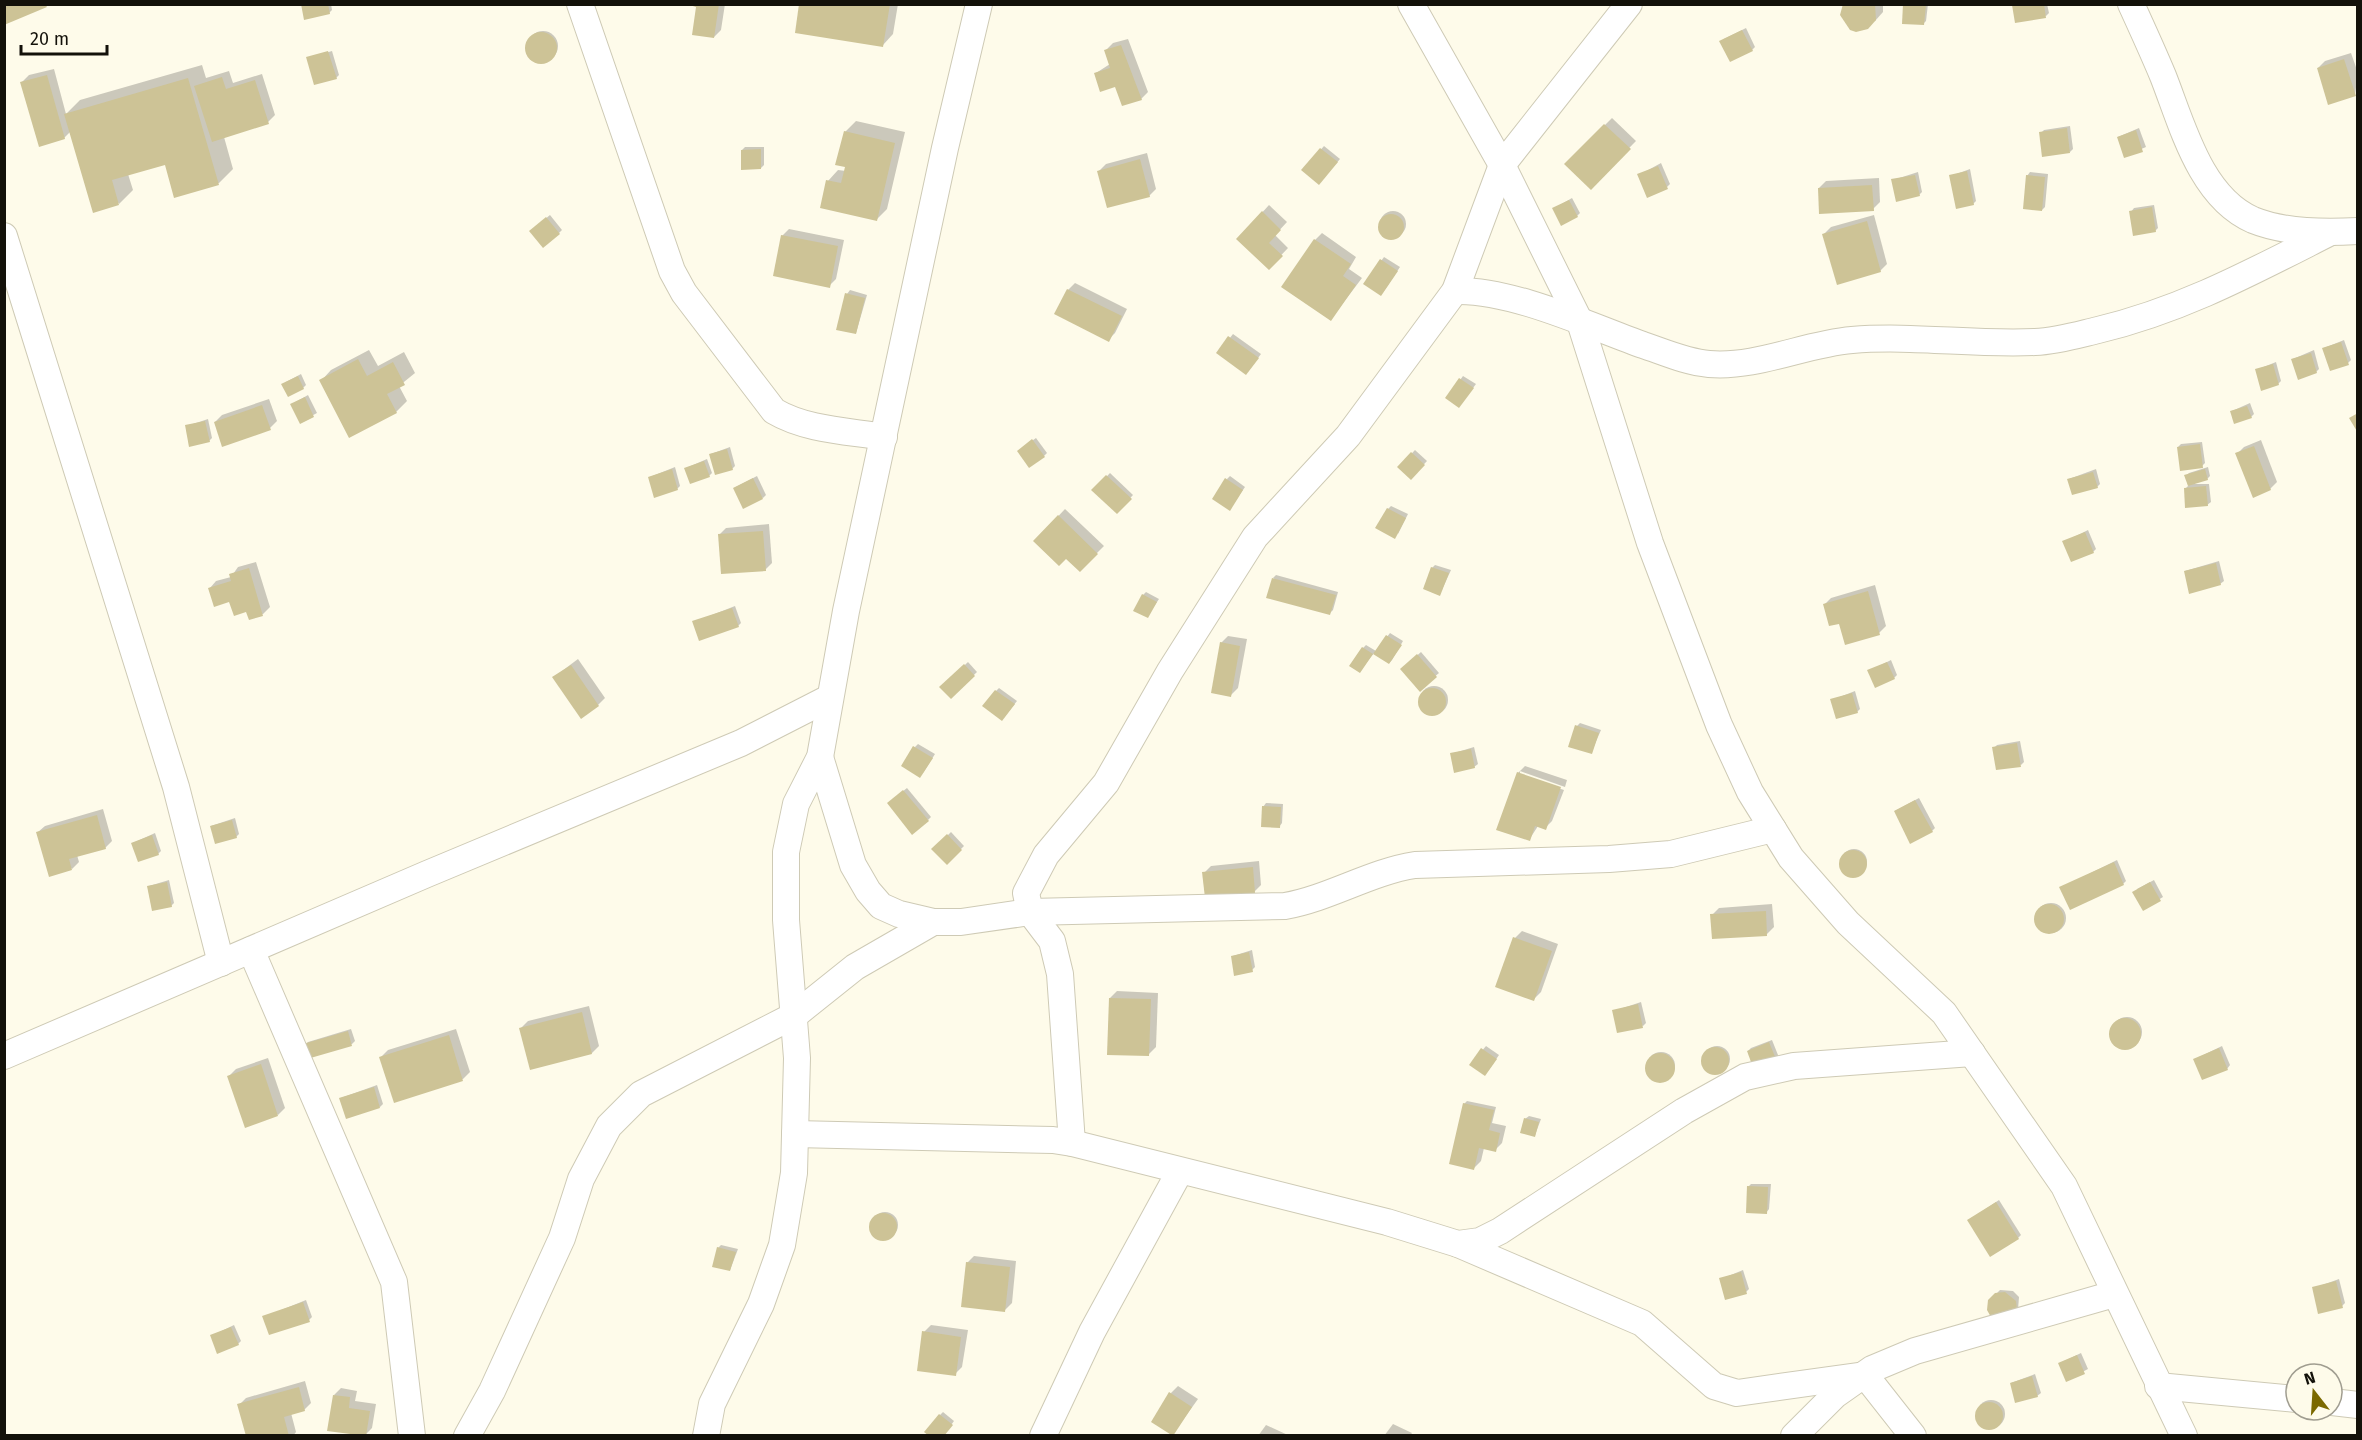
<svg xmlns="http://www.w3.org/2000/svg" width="2362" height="1440" viewBox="0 0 2362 1440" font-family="'Fira Sans',sans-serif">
<rect width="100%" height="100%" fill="#fefbea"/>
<g fill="#0003">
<polygon points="303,4 331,4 332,10 329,13"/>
<polygon points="687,4 725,4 721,30 714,37 698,6"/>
<polygon points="801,4 898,4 893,34 883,45"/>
<polygon points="1847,4 1883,4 1883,12 1875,21"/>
<polygon points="1905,4 1928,4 1926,21 1923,24"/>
<polygon points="2015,4 2047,4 2049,13 2046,16"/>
<polygon points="1746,28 1755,47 1752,50 1724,39"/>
<circle cx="543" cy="46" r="15"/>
<polygon points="1128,39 1148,92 1141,99 1096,73 1110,64 1106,50 1113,43"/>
<polygon points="332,51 339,75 336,78 308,58"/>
<polygon points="2351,53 2358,73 2355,95 2318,68 2325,61"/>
<polygon points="202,65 206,78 229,71 233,83 262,74 275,115 268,122 224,137 233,169 219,183 175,196 166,163 128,174 133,190 119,204 71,131 64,138 22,82 29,75 54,69 66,114 80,100"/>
<polygon points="1612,118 1636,141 1591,187 1566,164"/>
<polygon points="856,121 905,132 887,209 876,220 828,181 838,170 846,171 845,132"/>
<polygon points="2070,126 2073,149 2070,152 2041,133 2044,130"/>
<polygon points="2139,128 2146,147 2125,156 2118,137"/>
<polygon points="1324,146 1340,159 1322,180 1303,170"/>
<polygon points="745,147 764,147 764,165 761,168 742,150"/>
<polygon points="1147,153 1156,189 1149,196 1099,171 1106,164"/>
<polygon points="1661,163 1670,184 1667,187 1639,175"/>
<polygon points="1970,169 1976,201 1973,204 1951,176"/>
<polygon points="1918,172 1922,192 1919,195 1893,180"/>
<polygon points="2030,172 2048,174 2045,207 2042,210 2027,176"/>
<polygon points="1879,178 1880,202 1873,209 1819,188 1826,181"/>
<polygon points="1572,198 1580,213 1577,216 1553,209"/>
<polygon points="1269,205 1287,222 1275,235 1288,248 1269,268 1238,239"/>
<polygon points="2154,205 2158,228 2155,231 2131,212 2134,208"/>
<circle cx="1393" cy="224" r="13"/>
<polygon points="550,215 562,230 559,233 534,228"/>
<polygon points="1874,215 1887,264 1880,271 1824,234 1831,227"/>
<polygon points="789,229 844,240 836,279 829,286 782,236"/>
<polygon points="1322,233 1356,257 1349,269 1362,278 1331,319 1315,240"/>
<polygon points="1384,257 1400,267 1384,291 1365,284"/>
<polygon points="1075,283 1127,309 1115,333 1108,340 1068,290"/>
<polygon points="850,290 867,295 856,333 847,294"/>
<polygon points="1233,334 1261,354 1249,370 1218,353"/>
<polygon points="2344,340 2351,360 2348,363 2324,348"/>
<polygon points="369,350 378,366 404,352 415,373 399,386 407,401 396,412 321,381 331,370"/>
<polygon points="2314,350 2319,369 2316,372 2293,359"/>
<polygon points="2276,362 2281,381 2278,384 2256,370"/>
<polygon points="301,374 306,385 303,388 286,382"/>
<polygon points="1463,376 1476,384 1462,403 1447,398"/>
<polygon points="308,395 317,413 300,422 292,404"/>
<polygon points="269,399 277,421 270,428 215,422 222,415"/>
<polygon points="2250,403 2254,414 2251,417 2232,411"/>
<polygon points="208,419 212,438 209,441 187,426"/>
<polygon points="1036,438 1047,453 1044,456 1022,448"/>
<polygon points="2261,440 2277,482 2270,489 2237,454 2244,447"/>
<polygon points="2202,442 2205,463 2202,466 2178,447 2181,444"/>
<polygon points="730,447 735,466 732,469 711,454"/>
<polygon points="1415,450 1427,461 1411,478 1399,467"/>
<polygon points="707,459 712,473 709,476 686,468"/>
<polygon points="675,467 680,486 677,489 650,477"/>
<polygon points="2208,467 2210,476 2207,479 2189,484 2209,484 2211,502 2207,505 2185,489 2189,485 2186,476 2189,473"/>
<polygon points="2096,469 2100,484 2097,487 2069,479"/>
<polygon points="1110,473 1133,495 1117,512 1094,490"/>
<polygon points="757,476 766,495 763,498 734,488"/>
<polygon points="1230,476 1245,487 1232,506 1227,479"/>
<polygon points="1391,506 1408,514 1398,534 1388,509"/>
<polygon points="1065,509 1104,546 1080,570 1066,557 1035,541"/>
<polygon points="769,524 772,563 765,570 719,535 726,528"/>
<polygon points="2088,530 2096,549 2093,552 2064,542"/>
<polygon points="2219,561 2224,581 2220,584 2185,571"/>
<polygon points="256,562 270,607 263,614 250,618 247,611 210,588 216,581 231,577 238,567"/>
<polygon points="1435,565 1451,570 1440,594 1432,568"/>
<polygon points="1276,575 1338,592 1333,610 1330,613 1273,578"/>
<polygon points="1875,585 1886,626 1879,633 1840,622 1824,605 1831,598"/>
<polygon points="1146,592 1159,599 1147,617 1143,595"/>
<polygon points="735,606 741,623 738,626 694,622"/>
<polygon points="1390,633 1403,641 1392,660 1389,663 1374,653 1360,671 1363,648 1366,645 1376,651"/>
<polygon points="1228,636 1247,639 1238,688 1231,695 1221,643"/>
<polygon points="1421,652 1439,673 1420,689 1402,669"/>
<polygon points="578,659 605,698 598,705 554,677"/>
<polygon points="1891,660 1897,675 1894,678 1869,671"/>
<polygon points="968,662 977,672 951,697 942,687"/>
<circle cx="1434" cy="700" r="14"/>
<polygon points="999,688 1017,701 1005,716 996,691"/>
<polygon points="1855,691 1860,709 1857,712 1832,700"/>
<polygon points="1580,723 1601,730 1591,753 1577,726"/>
<polygon points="2020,741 2024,762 2021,765 1994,748 1997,745"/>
<polygon points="918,744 935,754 923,773 915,747"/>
<polygon points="1474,747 1478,764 1474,767 1451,754"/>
<polygon points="1525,766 1567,780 1565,787 1520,771 1520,775 1564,790 1552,821 1545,828 1538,826 1529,840 1518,773"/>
<polygon points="907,788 931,817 928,820 892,800"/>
<polygon points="1919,798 1935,828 1932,831 1895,811"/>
<polygon points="1266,803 1283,804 1282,823 1279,827 1263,807"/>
<polygon points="103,809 112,841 105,848 77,855 79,862 72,869 38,832 45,826"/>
<polygon points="235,818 239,834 236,837 211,826"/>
<polygon points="951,832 964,846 947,863 933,850"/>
<polygon points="155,833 161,851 158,854 133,843"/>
<circle cx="1854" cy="862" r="13"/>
<polygon points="2117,860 2126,881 2123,884 2061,888"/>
<polygon points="1259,861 1261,885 1254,892 1204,873 1211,866"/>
<polygon points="169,880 174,903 171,906 149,886"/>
<polygon points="2154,880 2163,897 2143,909 2137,889"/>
<circle cx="2051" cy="918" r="15"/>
<polygon points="1772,904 1774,927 1767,934 1712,915 1719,908"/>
<polygon points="1522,931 1558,944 1541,992 1534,999 1515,938"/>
<polygon points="1252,950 1255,967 1252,970 1233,956"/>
<polygon points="1117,991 1158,993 1156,1047 1149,1054 1110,998"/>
<polygon points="1641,1002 1646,1023 1643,1026 1614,1011"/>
<polygon points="589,1006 599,1046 592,1053 531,1068 521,1028 528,1021"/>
<circle cx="2127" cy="1032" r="15"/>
<polygon points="351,1029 355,1041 352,1044 308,1057 305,1045 308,1042"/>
<polygon points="456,1029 470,1072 463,1079 395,1101 381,1057 388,1050"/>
<polygon points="1772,1040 1780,1060 1748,1051 1751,1048"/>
<circle cx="1717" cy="1059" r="13"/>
<polygon points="1486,1046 1499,1055 1488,1071 1471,1064"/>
<polygon points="2222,1046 2230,1065 2227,1069 2195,1059"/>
<circle cx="1661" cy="1066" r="14"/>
<polygon points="268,1058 285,1108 278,1115 229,1076 236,1069"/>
<polygon points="377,1085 383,1104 380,1107 341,1098"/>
<polygon points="1467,1101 1496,1107 1492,1123 1506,1126 1502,1143 1495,1150 1484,1148 1481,1161 1474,1168 1464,1104"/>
<polygon points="1529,1116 1541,1119 1535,1135 1525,1119"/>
<polygon points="1751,1184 1771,1184 1769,1209 1766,1213 1748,1187"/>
<polygon points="1999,1200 2021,1235 2018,1238 1972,1218"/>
<circle cx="885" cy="1225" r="13"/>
<polygon points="721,1245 738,1249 730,1270 718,1248"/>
<polygon points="974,1256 1016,1261 1012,1303 1005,1310 967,1263"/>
<polygon points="1743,1270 1749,1289 1746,1292 1721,1279"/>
<polygon points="2339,1279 2345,1303 2342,1306 2314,1288"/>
<polygon points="2000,1290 2013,1291 2019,1297 2018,1310 1990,1300"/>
<polygon points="306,1300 312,1317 309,1320 264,1317"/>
<polygon points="234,1325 241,1341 238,1344 211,1336"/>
<polygon points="931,1325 968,1330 962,1367 955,1374 924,1332"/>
<polygon points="2081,1353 2088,1369 2067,1380 2060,1363"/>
<polygon points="2035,1374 2041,1393 2037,1396 2011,1383"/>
<polygon points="305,1381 311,1403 304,1410 291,1413 296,1432 293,1436 248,1436 239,1405 246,1398"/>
<polygon points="1178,1386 1198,1399 1173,1434 1171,1393"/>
<polygon points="341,1388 357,1391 355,1401 376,1404 372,1428 365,1435 334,1395"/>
<circle cx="1991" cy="1414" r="14"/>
<polygon points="943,1412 954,1421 943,1436 940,1415"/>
<polygon points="1393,1424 1412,1433 1410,1436 1384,1436"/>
<polygon points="1266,1425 1290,1436 1258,1436"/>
</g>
<g fill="#cdc396">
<polygon points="4,4 45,4 47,7 4,25"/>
<polygon points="301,4 328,4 330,14 304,20"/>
<polygon points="686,4 719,4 714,38 692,35 696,7"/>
<polygon points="799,4 890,4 883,47 795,33"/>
<polygon points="1843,4 1875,4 1876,20 1868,29 1856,32 1850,30 1840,15"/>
<polygon points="1903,4 1926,4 1924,25 1902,24"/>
<polygon points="2044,4 2046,18 2015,23 2012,5"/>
<polygon points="1742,30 1753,51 1730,62 1719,41"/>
<circle cx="541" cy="48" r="16"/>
<polygon points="1121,45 1142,100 1122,106 1115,87 1100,92 1094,73 1110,68 1104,50"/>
<polygon points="328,51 337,79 314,85 306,57"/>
<polygon points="2344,59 2356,96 2328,105 2317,68"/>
<polygon points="47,75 65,139 39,147 20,82"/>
<polygon points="222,77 226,89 255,80 269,124 212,142 194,86"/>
<polygon points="188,78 219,185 174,198 165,165 112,180 119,205 93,213 64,114"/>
<polygon points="1604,124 1631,149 1591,190 1564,164"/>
<polygon points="2067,128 2070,153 2042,157 2039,132"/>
<polygon points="2136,130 2143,152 2124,158 2117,137"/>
<polygon points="844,131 895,143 877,221 820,208 826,180 841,183 845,167 835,165"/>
<polygon points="1320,148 1338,162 1319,185 1301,170"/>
<polygon points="761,149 761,169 741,170 741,150"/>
<polygon points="1140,159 1150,197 1107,208 1097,171"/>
<polygon points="1658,166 1668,189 1647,198 1637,174"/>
<polygon points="1967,171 1974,205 1956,209 1949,175"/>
<polygon points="1915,175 1920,196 1896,202 1891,179"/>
<polygon points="2026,175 2045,177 2042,211 2023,209"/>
<polygon points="1872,185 1874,211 1819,214 1818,188"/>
<polygon points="1569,200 1578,217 1561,226 1552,208"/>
<polygon points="2152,207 2156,232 2133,236 2129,211"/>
<polygon points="1262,211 1281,230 1269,243 1283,256 1269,270 1236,239"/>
<circle cx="1391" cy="227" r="13"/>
<polygon points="546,217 560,234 543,248 529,231"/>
<polygon points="1867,221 1881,272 1837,285 1822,234"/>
<polygon points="781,235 838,246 830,288 773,276"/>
<polygon points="1314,239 1351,264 1343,276 1356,285 1331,321 1281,287"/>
<polygon points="1380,259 1398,271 1381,296 1363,284"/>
<polygon points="1067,289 1122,316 1109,342 1054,314"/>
<polygon points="845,293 865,298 856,334 836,330"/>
<polygon points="1228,336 1259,358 1246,375 1216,353"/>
<polygon points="2341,342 2349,365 2330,371 2322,348"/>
<polygon points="2311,353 2317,373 2298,380 2291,359"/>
<polygon points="358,359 367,376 393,362 405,385 387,394 397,413 349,438 319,380"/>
<polygon points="2273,364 2279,385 2261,391 2255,369"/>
<polygon points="298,376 304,389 288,397 281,384"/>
<polygon points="1459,378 1474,388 1459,408 1445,398"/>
<polygon points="305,397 314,417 300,424 290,404"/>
<polygon points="262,405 271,430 222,447 214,422"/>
<polygon points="2247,406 2252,418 2234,424 2230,411"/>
<polygon points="2358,413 2358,433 2349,418"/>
<polygon points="205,421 210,442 189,447 185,425"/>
<polygon points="1032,439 1045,457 1029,468 1017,451"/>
<polygon points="2200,444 2203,468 2180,471 2177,447"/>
<polygon points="2254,446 2271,490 2253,498 2235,453"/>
<polygon points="727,449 733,470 715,475 709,454"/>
<polygon points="1411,452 1425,465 1411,480 1397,467"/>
<polygon points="704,461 710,477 690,484 684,468"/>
<polygon points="672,469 678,490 654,498 648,477"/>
<polygon points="2205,469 2208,480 2188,486 2184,475"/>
<polygon points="2093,472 2098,488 2072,495 2067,479"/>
<polygon points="1106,475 1132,499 1117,514 1091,490"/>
<polygon points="753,478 763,499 743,509 733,488"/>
<polygon points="1225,478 1243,490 1230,511 1212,499"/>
<polygon points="2206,486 2208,506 2185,508 2184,488"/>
<polygon points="1387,508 1406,518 1395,539 1375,528"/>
<polygon points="1058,515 1098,554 1080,572 1066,559 1059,566 1033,541"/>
<polygon points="763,531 766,571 721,574 718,534"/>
<polygon points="2085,532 2094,553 2071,562 2062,541"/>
<polygon points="2216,563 2221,585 2189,594 2184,571"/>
<polygon points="1431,567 1449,573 1440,596 1423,589"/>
<polygon points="249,568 263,616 249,620 246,612 234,616 229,602 214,607 208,588 231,581 229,574"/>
<polygon points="1272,578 1336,595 1330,615 1266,598"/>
<polygon points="1868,591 1880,635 1845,645 1839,624 1829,626 1823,604"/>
<polygon points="1142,594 1157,602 1148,618 1133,611"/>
<polygon points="732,608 739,627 699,641 692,621"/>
<polygon points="1386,635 1402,645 1389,664 1373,654 1360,673 1349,666 1362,647 1373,654"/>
<polygon points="1220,642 1240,646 1231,697 1211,693"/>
<polygon points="1417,654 1437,677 1420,692 1400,669"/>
<polygon points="1887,662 1895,679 1875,688 1867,670"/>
<polygon points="964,664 975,676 951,699 939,687"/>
<polygon points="571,665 599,706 581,719 552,677"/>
<circle cx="1432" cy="702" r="14"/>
<polygon points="995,690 1015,704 1002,721 982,706"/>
<polygon points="1852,693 1858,713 1836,719 1830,699"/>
<polygon points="1575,725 1599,733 1592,754 1568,747"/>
<polygon points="2017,743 2021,767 1996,770 1992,747"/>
<polygon points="913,746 933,758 920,778 901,766"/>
<polygon points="1471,749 1475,768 1454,773 1450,753"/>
<polygon points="1517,772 1561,787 1546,830 1535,826 1530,841 1496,830"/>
<polygon points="903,790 929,821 912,835 887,803"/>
<polygon points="1915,800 1933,832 1910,844 1894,811"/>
<polygon points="1262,806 1281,807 1280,828 1261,827"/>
<polygon points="97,815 106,849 69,859 72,870 49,877 36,832"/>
<polygon points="232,820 237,838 215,844 210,826"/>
<polygon points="947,834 962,850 947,865 931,849"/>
<polygon points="152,835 159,855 138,862 131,843"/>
<circle cx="1853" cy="864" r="14"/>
<polygon points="2114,862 2124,885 2070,910 2059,887"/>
<polygon points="1253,867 1255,893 1205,898 1202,872"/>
<polygon points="167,882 172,907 152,911 147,886"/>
<polygon points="2150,882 2161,901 2143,911 2132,892"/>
<circle cx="2049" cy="919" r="15"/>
<polygon points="1766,911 1767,936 1712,939 1710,914"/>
<polygon points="1513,937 1552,951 1534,1001 1495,987"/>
<polygon points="1249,952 1253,972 1234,976 1231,956"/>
<polygon points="1109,998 1151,999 1149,1056 1107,1055"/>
<polygon points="1638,1004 1643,1028 1617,1033 1612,1010"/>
<polygon points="582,1012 592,1054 530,1070 519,1028"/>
<circle cx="2125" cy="1034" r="16"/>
<polygon points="348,1031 352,1046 307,1059 303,1044"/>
<polygon points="449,1035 463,1081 394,1103 379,1057"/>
<polygon points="1769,1042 1778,1064 1755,1073 1747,1051"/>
<circle cx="1715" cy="1061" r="14"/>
<polygon points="1481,1048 1497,1059 1485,1076 1469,1065"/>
<polygon points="2219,1048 2228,1070 2202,1080 2193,1059"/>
<circle cx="1660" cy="1068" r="15"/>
<polygon points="261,1064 278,1116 245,1128 227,1076"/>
<polygon points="374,1087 380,1108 346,1119 339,1098"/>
<polygon points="1463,1103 1494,1110 1489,1130 1500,1133 1496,1152 1479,1148 1474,1170 1449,1164"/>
<polygon points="1524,1118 1539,1122 1535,1137 1520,1133"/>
<polygon points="1747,1186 1768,1187 1767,1214 1746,1213"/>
<polygon points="1996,1202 2019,1239 1990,1257 1967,1220"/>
<circle cx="883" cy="1227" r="14"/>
<polygon points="717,1247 736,1252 730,1271 712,1267"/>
<polygon points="966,1262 1010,1267 1005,1312 961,1307"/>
<polygon points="1741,1272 1747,1294 1725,1300 1719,1278"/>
<polygon points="2336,1281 2343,1308 2318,1314 2312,1287"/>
<polygon points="2005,1292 2016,1301 2017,1310 1992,1319 1987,1310 1988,1300 1995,1293"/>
<polygon points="303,1302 310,1322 269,1335 262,1316"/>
<polygon points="231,1327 239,1345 217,1354 210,1335"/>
<polygon points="922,1331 961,1337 956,1376 917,1371"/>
<polygon points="2077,1355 2085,1374 2066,1382 2058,1363"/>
<polygon points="2032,1376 2038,1397 2015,1403 2010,1383"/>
<polygon points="299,1387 305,1411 284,1417 289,1436 246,1436 237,1404"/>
<polygon points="1169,1392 1192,1407 1173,1436 1151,1422"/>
<polygon points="333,1395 350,1397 349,1408 370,1411 366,1436 327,1431"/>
<circle cx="1989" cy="1416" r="14"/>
<polygon points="939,1414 953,1425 944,1436 929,1436 924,1432"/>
</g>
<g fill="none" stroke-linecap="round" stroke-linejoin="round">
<g stroke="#cecab5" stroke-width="28">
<g id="street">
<path d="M580,4L672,271L684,293L774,411C806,430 848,431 884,437"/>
<polyline points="1411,4 1502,165 1580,322 1650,543 1719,725 1750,792 1791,858 1848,923 1944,1013 2064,1186 2184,1436"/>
<path d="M2131,4C2142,28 2153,52 2163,76C2182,124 2200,197 2253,220C2285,233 2324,233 2358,231"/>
<polyline points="4,236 176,787 221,963"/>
<path d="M1455,291C1511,289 1590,326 1643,345C1664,352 1686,362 1709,364C1758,368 1804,344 1852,340C1913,335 1974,345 2035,342C2057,341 2077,335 2098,330C2182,310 2252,272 2329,233"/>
<path d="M820,757L853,865L868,891L881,906L899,914L933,922H961L1030,912L1285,906C1330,898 1370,872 1415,865L1609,859L1671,854L1773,829"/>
<polyline points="251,950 394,1282 412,1436"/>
<polyline points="4,1056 427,874 741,743 829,698"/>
<polyline points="795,1134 1053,1140 1072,1143 1387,1222 1458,1244 1480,1241 1500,1231 1684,1111 1745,1077 1794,1066 1972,1053"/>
<polyline points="1072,1143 1060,974 1052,941 1030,912 1026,893 1046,855 1106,783 1170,671 1255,537 1348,436 1455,291 1502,165 1629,4"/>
<polyline points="1458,1244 1642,1323 1714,1386 1737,1393 1865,1375 1913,1436"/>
<polyline points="2158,1386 2296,1399"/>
<polyline points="2332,1402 2358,1405"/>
<polyline points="467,1436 492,1391 562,1238 581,1179 609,1126 641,1094 795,1015 855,967 933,922"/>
<polyline points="706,1436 712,1404 761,1304 782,1245 794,1173 797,1058 786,920 786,852 796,804 820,757 846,611 945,148 979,4"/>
<polyline points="1043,1436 1092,1332 1180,1171"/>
<polyline points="1794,1436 1835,1395 1872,1369 1915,1351 2114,1294"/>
</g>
</g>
<use href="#street" stroke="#fff" stroke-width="26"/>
</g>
<rect width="2362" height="1440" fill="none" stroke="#13110a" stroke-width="12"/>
<g transform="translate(2314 1392) rotate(343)"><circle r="28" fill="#fefbea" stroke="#a09d90" stroke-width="1.5"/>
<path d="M0-4.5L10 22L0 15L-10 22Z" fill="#7b6900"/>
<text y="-9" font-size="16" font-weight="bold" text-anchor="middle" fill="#13110a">N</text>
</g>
<path d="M21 45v9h86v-9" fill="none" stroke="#13110a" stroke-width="3"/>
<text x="30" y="45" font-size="18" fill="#13110a" stroke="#fefbea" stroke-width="4.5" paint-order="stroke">20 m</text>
</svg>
